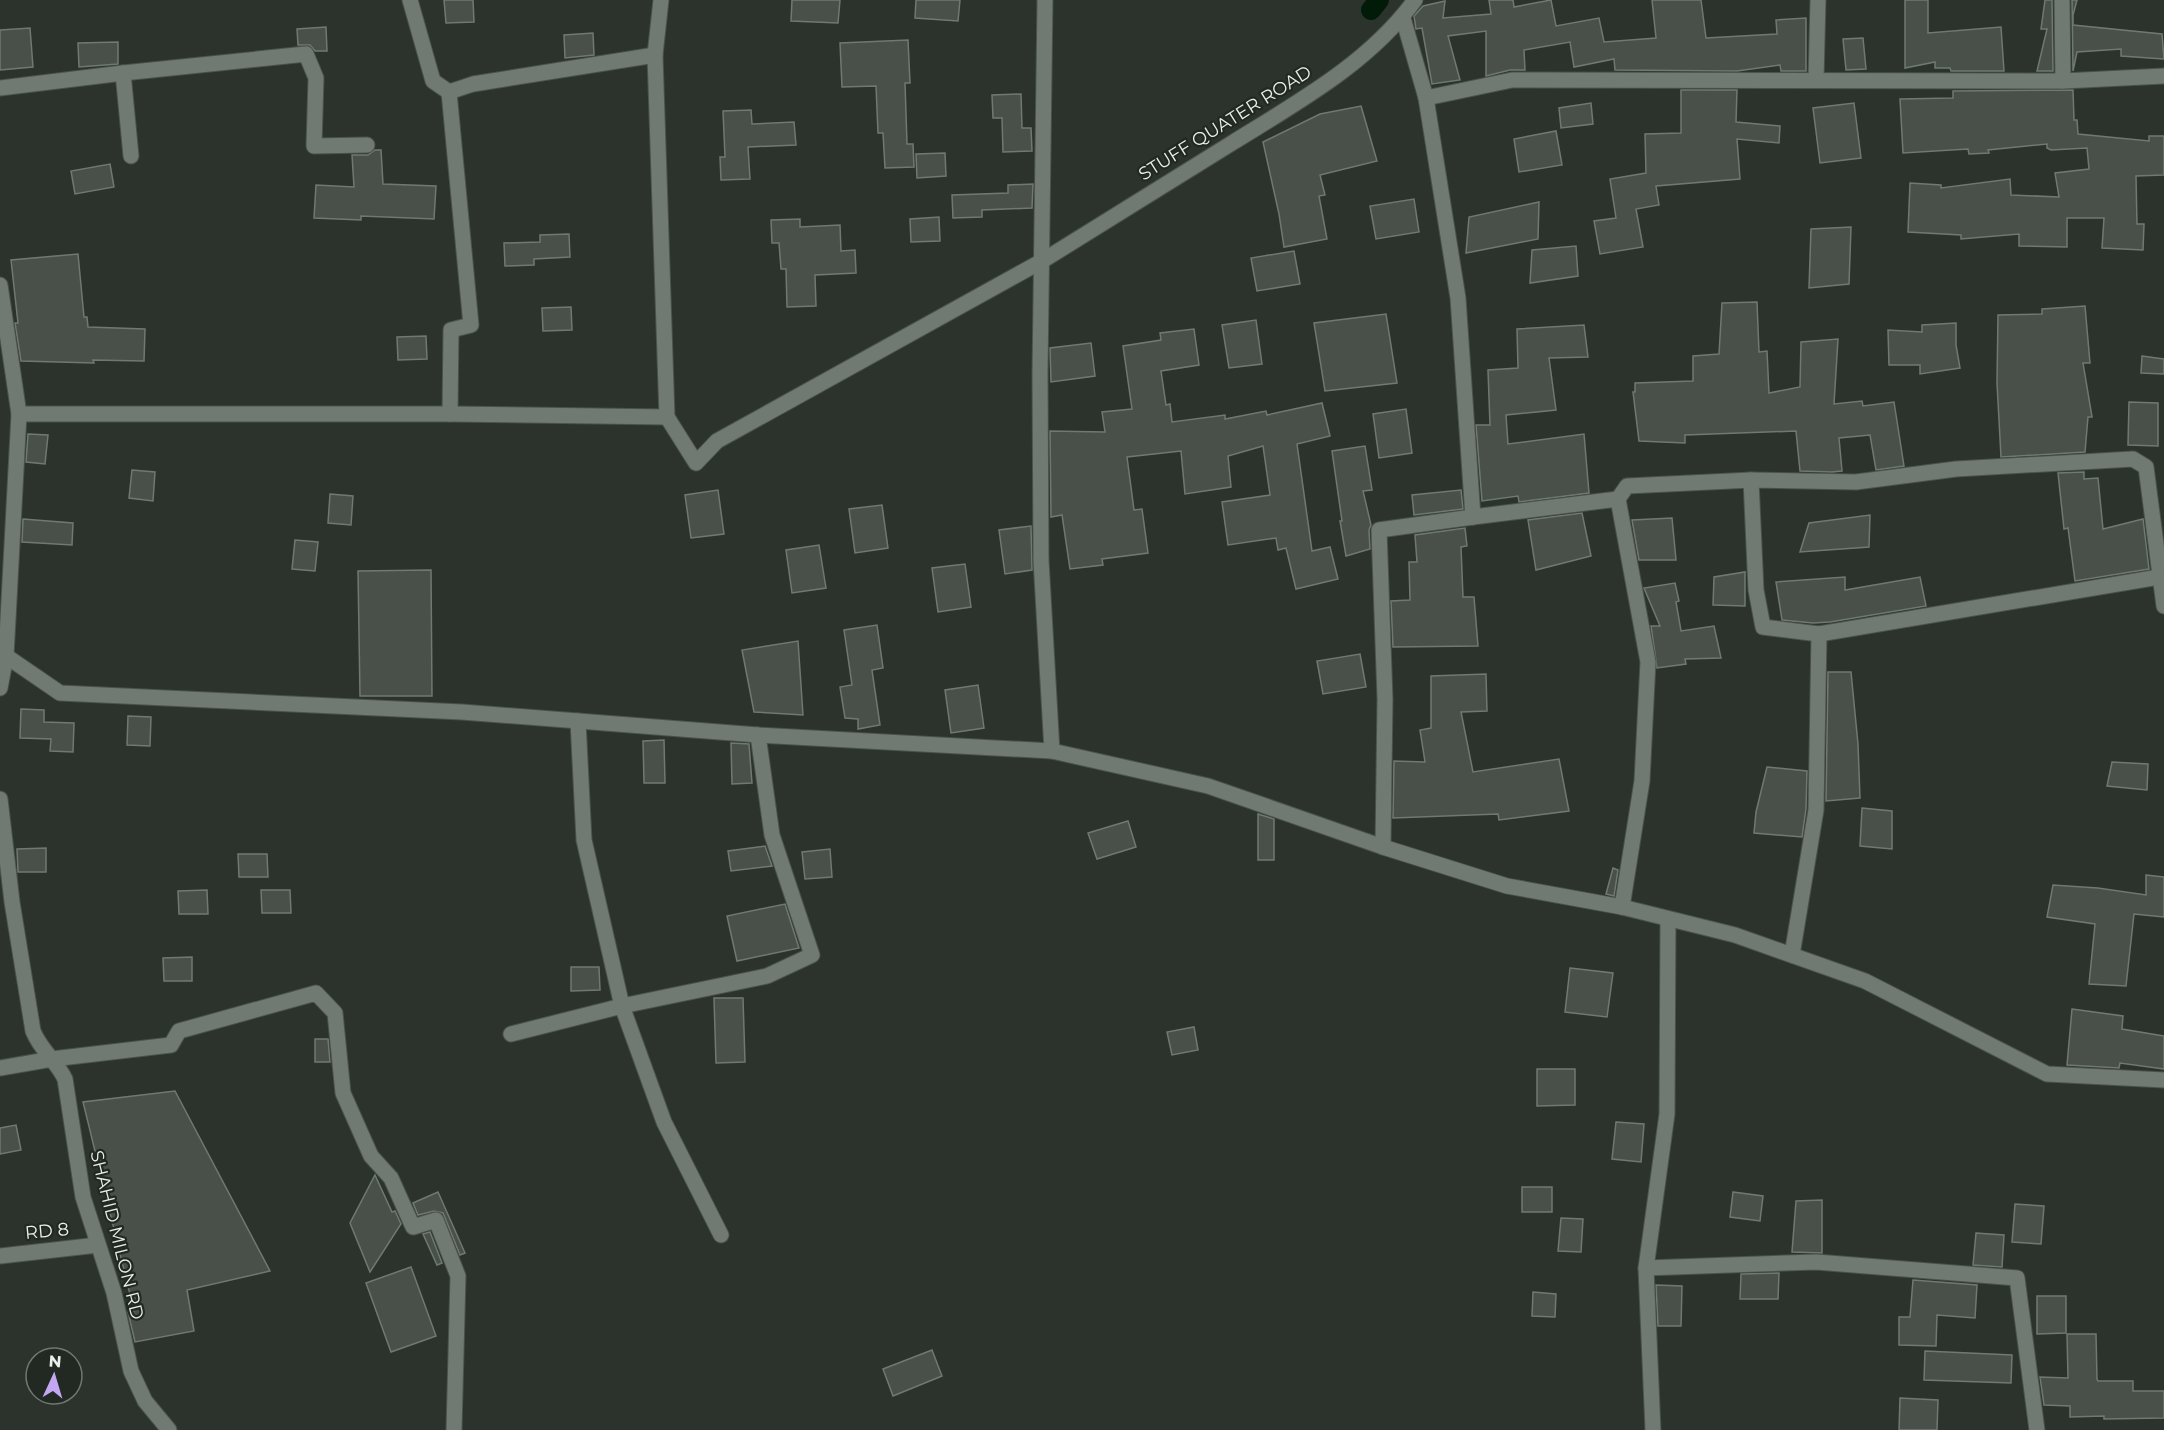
<svg xmlns="http://www.w3.org/2000/svg" width="2164" height="1430" viewBox="0 0 2164 1430" font-family="Montserrat,sans-serif">
<rect width="100%" height="100%" fill="#2b332c"/>
<g fill="none" stroke-linecap="round" stroke-linejoin="round">
<polyline stroke="#011b08" stroke-width="20" points="1371,10 1379,0"/>
</g>
<g fill="#485049" stroke="#707971" stroke-width="1.5">
<polygon points="444,0 473,0 474,22 446,23"/>
<polygon points="792,0 840,0 838,23 791,21"/>
<polygon points="916,0 960,0 958,21 915,18"/>
<polygon points="1489,0 1513,0 1514,7 1551,0 1556,26 1599,18 1604,42 1656,38 1652,0 1701,0 1706,38 1777,34 1776,20 1806,18 1806,71 1781,71 1780,65 1737,71 1615,70 1614,59 1574,67 1570,42 1524,50 1525,70 1510,70 1486,76 1486,31 1448,36 1460,80 1432,84 1422,28 1416,29 1414,16 1423,6 1445,1 1443,18 1491,14"/>
<polygon points="1905,0 1928,0 1928,33 2001,27 2004,71 1951,71 1950,68 1935,68 1935,62 1905,68"/>
<polygon points="2045,0 2052,0 2053,71 2037,71 2047,29 2041,29"/>
<polygon points="2072,0 2077,0 2073,15 2073,25 2162,34 2164,59 2121,56 2121,49 2077,52 2073,71"/>
<polygon points="326,27 327,51 315,51 310,45 298,45 297,29"/>
<polygon points="30,28 33,67 0,70 0,30"/>
<polygon points="593,33 594,55 565,58 564,35"/>
<polygon points="1863,38 1866,69 1846,70 1843,39"/>
<polygon points="908,40 910,83 905,83 907,144 913,144 914,167 885,168 883,133 878,133 876,86 842,87 840,43"/>
<polygon points="118,42 118,64 79,67 78,43"/>
<polygon points="1681,90 1737,90 1736,122 1780,126 1779,143 1737,139 1740,179 1656,186 1659,205 1636,209 1643,247 1600,254 1594,221 1616,218 1610,179 1646,173 1645,134 1681,133"/>
<polygon points="2073,90 2074,120 2077,120 2078,134 2149,141 2149,136 2164,136 2164,175 2136,176 2137,224 2144,224 2143,250 2102,248 2104,218 2067,218 2067,247 2019,246 2019,234 1961,239 1961,235 1908,232 1910,183 1941,185 1941,188 2010,179 2011,195 2059,197 2055,173 2089,169 2087,148 2051,150 2047,148 2047,144 1988,150 1989,153 1969,154 1968,149 1903,153 1900,99 1953,98 1953,91"/>
<polygon points="1021,94 1022,128 1031,128 1032,151 1003,152 1002,118 993,118 992,95"/>
<polygon points="1591,103 1593,124 1561,128 1559,108"/>
<polygon points="1854,103 1861,158 1820,163 1813,108"/>
<polygon points="1361,106 1377,161 1320,175 1325,195 1319,196 1327,239 1284,247 1279,214 1263,142 1320,114"/>
<polygon points="751,110 752,124 794,122 796,145 748,147 750,179 721,180 720,157 725,157 723,111"/>
<polygon points="1556,131 1562,165 1519,172 1514,139"/>
<polygon points="375,150 381,150 383,184 436,186 434,219 361,216 361,220 314,218 316,185 354,187 352,155 368,155"/>
<polygon points="945,153 946,176 917,178 916,154"/>
<polygon points="110,164 114,187 75,194 71,171"/>
<polygon points="1033,184 1032,208 982,210 982,217 953,218 952,195 1008,193 1008,185"/>
<polygon points="1414,199 1419,232 1376,239 1370,206"/>
<polygon points="1539,202 1538,239 1466,253 1469,217"/>
<polygon points="939,217 940,241 911,242 910,219"/>
<polygon points="800,219 800,227 840,225 841,251 855,250 856,273 815,275 816,306 787,307 786,269 781,269 779,243 772,243 771,220"/>
<polygon points="1851,227 1849,284 1809,288 1811,229"/>
<polygon points="569,234 570,257 534,259 534,265 505,266 504,243 540,242 540,235"/>
<polygon points="1576,246 1578,276 1530,283 1532,250"/>
<polygon points="1294,251 1300,284 1257,291 1251,258"/>
<polygon points="78,254 84,317 87,317 88,327 145,329 144,361 93,360 94,363 21,361 15,323 18,323 11,260"/>
<polygon points="1757,302 1759,352 1767,351 1769,393 1800,387 1801,342 1838,339 1834,404 1862,401 1863,406 1894,402 1904,466 1876,470 1870,435 1839,438 1842,471 1832,472 1800,471 1796,431 1685,435 1685,443 1639,441 1633,392 1635,392 1635,383 1693,381 1693,356 1719,354 1722,303"/>
<polygon points="2085,306 2090,363 2083,363 2092,417 2088,417 2085,452 2001,457 1997,383 1998,315 2042,314 2042,309"/>
<polygon points="571,307 572,330 543,331 542,308"/>
<polygon points="1386,314 1397,383 1325,391 1314,323"/>
<polygon points="1256,320 1262,364 1229,368 1222,325"/>
<polygon points="1956,323 1956,345 1960,368 1920,374 1920,365 1889,365 1888,330 1922,332 1922,325"/>
<polygon points="1584,325 1588,357 1549,358 1556,410 1506,415 1508,444 1584,434 1589,493 1519,502 1518,496 1482,501 1476,425 1490,425 1488,370 1518,368 1517,329"/>
<polygon points="1194,329 1199,365 1161,371 1166,405 1170,404 1172,422 1225,415 1225,419 1266,411 1267,415 1322,403 1330,436 1297,444 1312,551 1330,547 1338,579 1296,589 1286,548 1278,550 1276,538 1228,545 1222,502 1270,495 1263,446 1228,456 1231,487 1185,494 1181,451 1127,457 1134,510 1142,509 1148,553 1102,559 1103,565 1070,569 1062,515 1051,517 1050,431 1105,432 1102,412 1132,409 1123,346 1161,340 1160,333"/>
<polygon points="426,336 427,359 398,360 397,337"/>
<polygon points="1091,343 1095,376 1051,382 1050,348"/>
<polygon points="2142,356 2164,359 2164,374 2141,373"/>
<polygon points="2129,402 2158,403 2158,446 2128,445"/>
<polygon points="1406,409 1412,453 1379,458 1373,414"/>
<polygon points="28,434 48,435 45,464 26,462"/>
<polygon points="1365,446 1372,490 1363,491 1371,525 1369,530 1370,549 1346,556 1340,521 1342,521 1332,451"/>
<polygon points="132,470 155,472 153,501 129,498"/>
<polygon points="2084,472 2084,479 2098,478 2103,529 2143,519 2149,569 2075,581 2068,528 2064,529 2058,473"/>
<polygon points="718,490 724,534 691,538 685,495"/>
<polygon points="1461,490 1463,509 1414,515 1412,495"/>
<polygon points="330,494 353,496 351,525 328,523"/>
<polygon points="882,505 888,548 855,553 849,509"/>
<polygon points="1582,513 1591,556 1536,570 1528,520"/>
<polygon points="1870,515 1869,547 1800,552 1809,523"/>
<polygon points="1672,518 1676,560 1639,560 1632,520"/>
<polygon points="23,519 73,523 72,545 22,542"/>
<polygon points="1031,526 1032,570 1005,574 999,530"/>
<polygon points="1465,528 1467,546 1461,547 1463,597 1474,597 1478,646 1393,647 1391,601 1410,600 1409,562 1417,562 1415,535"/>
<polygon points="295,540 318,542 315,571 292,569"/>
<polygon points="819,545 826,588 792,593 786,550"/>
<polygon points="965,564 971,607 938,612 932,568"/>
<polygon points="431,570 432,696 360,696 358,571"/>
<polygon points="1745,572 1745,606 1713,605 1714,577"/>
<polygon points="1845,577 1845,590 1920,577 1926,606 1830,622 1813,623 1782,620 1776,582"/>
<polygon points="1675,583 1679,601 1676,602 1681,631 1714,626 1721,658 1685,659 1686,664 1657,668 1651,626 1660,626 1644,588"/>
<polygon points="877,625 883,668 872,670 880,725 858,729 858,719 845,718 840,687 852,685 844,630"/>
<polygon points="798,641 803,715 754,712 742,650"/>
<polygon points="1360,654 1366,687 1323,694 1317,661"/>
<polygon points="1828,672 1851,672 1858,744 1860,798 1826,801"/>
<polygon points="1486,674 1487,711 1461,712 1473,772 1559,759 1569,811 1499,820 1498,814 1393,818 1394,761 1425,762 1420,730 1431,728 1431,676"/>
<polygon points="978,685 984,728 951,733 945,690"/>
<polygon points="21,709 44,710 44,722 74,723 73,752 50,751 51,739 20,738"/>
<polygon points="128,716 151,717 150,746 127,745"/>
<polygon points="664,740 665,783 644,783 643,741"/>
<polygon points="731,743 749,744 752,783 732,784"/>
<polygon points="2112,762 2148,764 2147,790 2107,786"/>
<polygon points="1767,767 1807,771 1806,809 1802,837 1754,833 1756,812"/>
<polygon points="1862,808 1892,811 1892,849 1860,846"/>
<polygon points="1258,814 1274,819 1274,860 1258,860"/>
<polygon points="1128,821 1136,847 1097,859 1088,833"/>
<polygon points="765,846 772,866 731,871 728,851"/>
<polygon points="46,848 46,872 18,872 17,849"/>
<polygon points="830,849 832,877 805,879 802,852"/>
<polygon points="238,854 267,854 268,877 239,877"/>
<polygon points="1613,868 1618,870 1614,896 1606,894"/>
<polygon points="2146,875 2164,877 2164,917 2134,914 2126,986 2089,984 2095,924 2047,917 2053,885 2098,888 2146,895"/>
<polygon points="207,890 208,914 179,914 178,891"/>
<polygon points="261,890 290,890 291,913 262,913"/>
<polygon points="785,904 799,948 737,961 727,916"/>
<polygon points="192,957 192,981 164,981 163,958"/>
<polygon points="571,967 599,967 600,990 571,991"/>
<polygon points="1570,968 1613,973 1607,1017 1565,1012"/>
<polygon points="714,998 743,998 745,1062 716,1063"/>
<polygon points="2072,1009 2123,1016 2122,1029 2164,1036 2164,1069 2120,1063 2119,1068 2067,1065"/>
<polygon points="1194,1027 1198,1050 1172,1055 1167,1032"/>
<polygon points="315,1039 328,1039 330,1062 315,1062"/>
<polygon points="1537,1069 1575,1069 1575,1105 1537,1106"/>
<polygon points="175,1091 270,1271 187,1290 194,1331 135,1342 128,1312 134,1311 83,1102"/>
<polygon points="1616,1122 1644,1124 1641,1162 1612,1159"/>
<polygon points="16,1125 21,1150 0,1154 0,1128"/>
<polygon points="375,1175 392,1212 395,1211 401,1224 370,1272 350,1223"/>
<rect x="1522" y="1187" width="30" height="25"/>
<polygon points="438,1192 465,1253 460,1255 443,1213 434,1211 418,1215 413,1203"/>
<polygon points="1733,1192 1763,1196 1760,1221 1730,1217"/>
<polygon points="1822,1200 1822,1253 1792,1252 1796,1201"/>
<polygon points="2015,1204 2044,1206 2041,1244 2012,1242"/>
<polygon points="1561,1218 1583,1219 1581,1252 1558,1251"/>
<polygon points="430,1232 442,1263 437,1265 423,1234"/>
<polygon points="1976,1233 2004,1235 2002,1267 1973,1265"/>
<polygon points="411,1267 436,1336 391,1352 366,1283"/>
<polygon points="1779,1273 1778,1299 1740,1299 1741,1274"/>
<polygon points="1913,1280 1977,1285 1975,1318 1937,1315 1936,1346 1899,1345 1899,1317 1910,1317"/>
<polygon points="1656,1285 1682,1286 1681,1326 1658,1326"/>
<polygon points="1533,1292 1556,1294 1555,1317 1532,1316"/>
<polygon points="2037,1296 2066,1296 2066,1333 2037,1334"/>
<polygon points="2067,1334 2096,1334 2097,1379 2098,1381 2133,1381 2133,1391 2164,1391 2164,1418 2104,1419 2104,1416 2070,1417 2070,1406 2044,1405 2040,1377 2068,1378"/>
<polygon points="932,1350 942,1376 893,1396 883,1369"/>
<polygon points="1925,1351 2012,1355 2011,1383 1924,1380"/>
<polygon points="1900,1398 1938,1400 1937,1430 1899,1430"/>
</g>
<g fill="none" stroke-linecap="round" stroke-linejoin="round">
<g stroke="#4b524c" stroke-width="17">
<g id="minor">
<polyline points="410,0 433,81 449,92 473,84 655,55 667,417 696,463 717,441 1042,261"/>
<polyline points="1045,0 1040,373 1041,560 1052,751"/>
<polyline points="2062,0 2063,81"/>
<polyline points="1403,18 1426,98 1458,298 1473,517 1618,499 1648,662 1642,781 1622,907"/>
<polyline points="655,55 661,0"/>
<polyline points="123,73 306,54 316,78 314,146 367,145"/>
<polyline points="1816,79 1818,0"/>
<polyline points="0,88 123,73 131,156"/>
<polyline points="449,92 471,325 451,330 450,414"/>
<polyline points="1426,98 1512,80 2063,81 2164,76"/>
<polyline points="0,285 19,414 6,656 0,688"/>
<polyline points="19,414 450,414 667,417"/>
<polyline points="1751,480 1756,590 1763,627 1819,634 1816,810 1792,955"/>
<polyline points="1618,499 1627,486 1751,480 1856,482 1956,469 2133,459 2146,467 2164,606"/>
<polyline points="1819,634 2159,577"/>
<polyline points="0,654 6,656 60,693 462,712 758,735 1052,751 1208,786 1383,847 1507,886 1622,907 1735,935 1865,981 2047,1074 2164,1080"/>
<polyline points="578,721 584,840 622,1006 664,1122 721,1235"/>
<path d="M0,799L12,902L33,1031C41,1051 56,1060 65,1079L83,1197L114,1293L131,1371L145,1401L169,1430"/>
<polyline points="1383,847 1385,699 1379,530 1473,517"/>
<polyline points="511,1034 622,1006 767,976 812,955 772,835 758,735"/>
<polyline points="0,1068 52,1059 171,1045 179,1031 316,993 335,1013 343,1093 371,1156 391,1178 413,1227 436,1220 458,1276 454,1430"/>
<polyline points="0,1256 98,1245"/>
<polyline points="1646,1268 1816,1262 2017,1278 2037,1430"/>
<polyline points="1653,1430 1646,1268 1667,1114 1668,919"/>
</g>
</g>
<g stroke="#4b524c" stroke-width="17">
<path id="tertiary" d="M1042,261C1105,222 1169,182 1232,143C1298,102 1369,63 1415,0"/>
</g>
<use href="#minor" stroke="#717a72" stroke-width="15"/>
<use href="#tertiary" stroke="#717a72" stroke-width="15"/>
</g>
<g text-anchor="middle" stroke-width="4.5" stroke-linejoin="round" paint-order="stroke">
<g font-size="18" fill="#e9efea" stroke="#212922">
<text transform="translate(1225 123) rotate(-32)" y="6">STUFF QUATER ROAD</text>
<text transform="translate(47 1231) rotate(-5)" y="6">RD 8</text>
<text transform="translate(117 1235) rotate(76)" y="6">SHAHID MILON RD</text>
</g>
</g>
<g transform="translate(54 1376) rotate(4)"><circle r="28" fill="#212922" stroke="#717872" stroke-width="1.5"/>
<path d="M0-4.5L10 22L0 15L-10 22Z" fill="#c3a7f2"/>
<text y="-9" font-size="16" font-weight="bold" text-anchor="middle" fill="#e9efea">N</text>
</g>
</svg>
